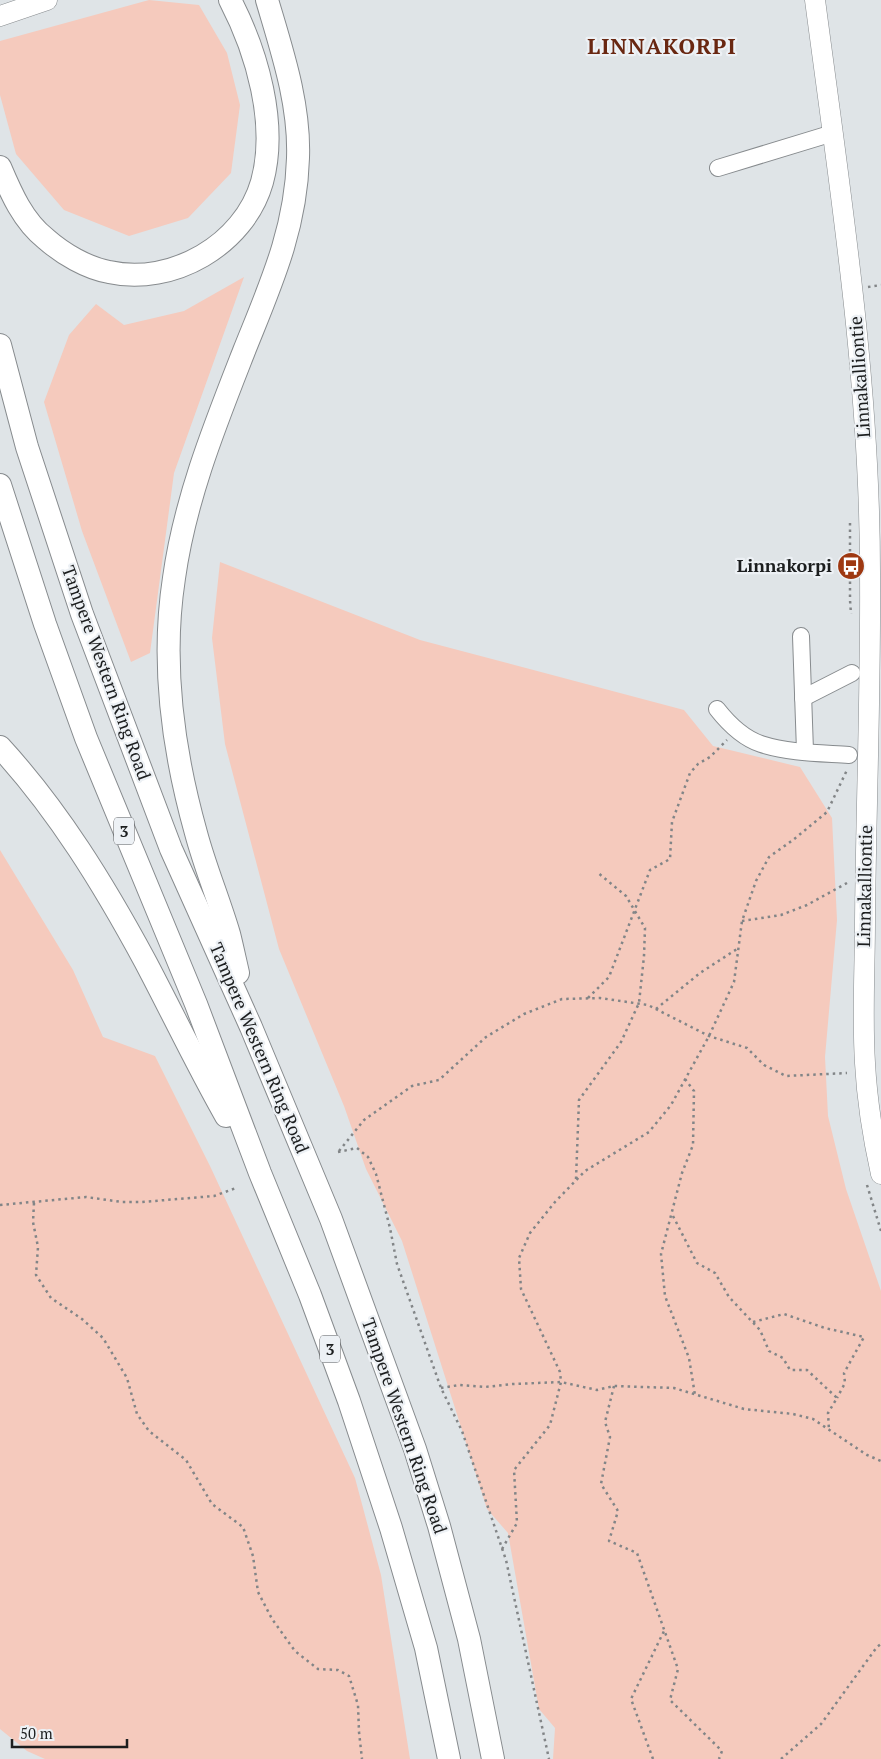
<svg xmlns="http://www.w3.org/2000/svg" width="881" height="1759" viewBox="0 0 881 1759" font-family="'PT Serif',serif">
<rect width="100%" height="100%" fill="#dfe4e7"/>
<g fill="#f5cabd">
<polygon points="149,0 199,5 227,53 240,105 231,173 188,218 129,236 64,210 16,154 0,95 0,41"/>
<polygon points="244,277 174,473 150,653 131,662 82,531 44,402 69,335 96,304 124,325 184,311"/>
<polygon points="220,562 420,640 684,710 713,746 800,767 832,818 837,920 825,1057 828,1116 846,1189 881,1291 881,1759 553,1759 555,1728 539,1709 508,1533 487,1509 402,1241 366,1169 344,1106 279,949 225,744 212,638"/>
<polygon points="0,850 73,970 103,1037 155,1056 210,1166 355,1478 381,1575 410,1759 45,1759 27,1751 0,1729"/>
</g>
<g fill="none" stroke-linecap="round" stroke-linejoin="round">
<g stroke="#878b8e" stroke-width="18">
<g id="minor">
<polyline points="718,168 833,133"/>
<polyline points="801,636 805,751"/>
<polyline points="803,698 852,673"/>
<path d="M717,709C728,723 743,738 761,744C789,753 821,753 849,755"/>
</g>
</g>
<g stroke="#878b8e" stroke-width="21">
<g id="major">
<path d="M815,0C840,190 870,380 870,572C871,688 866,804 865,921C865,968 862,1016 865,1063C867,1101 873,1138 881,1174"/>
<polyline points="0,16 47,0"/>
</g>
</g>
<g stroke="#878b8e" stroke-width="24">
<g id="highway">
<path d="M0,167C11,193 23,221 46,239C63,254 87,268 109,272C172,286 244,245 262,182C278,124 257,52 230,0"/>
<polyline points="0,345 27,447 82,614 171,849 251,1027 331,1219 415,1449 439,1526 469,1639 493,1759"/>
<polyline points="0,485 45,624 86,738 196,1004 260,1173 310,1295 349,1401 391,1528 426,1648 449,1759"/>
<path d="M0,747C58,810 104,885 145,961C172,1012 197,1065 226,1116"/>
<path d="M238,973C235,960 232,946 229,934C219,900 205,867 196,833C173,751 161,662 174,578C185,499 215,425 244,351C270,286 296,230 298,158C300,104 282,51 267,0"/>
</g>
</g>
<g stroke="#828587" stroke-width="2.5" stroke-dasharray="2.5 4" stroke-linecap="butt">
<polyline points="868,287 881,285"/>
<polyline points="850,523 850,600 851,614"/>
<polyline points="742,921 781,915 807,905 847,883"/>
<polyline points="588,998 609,977 650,870 670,859 672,822 690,773 698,764 710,757 727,740"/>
<polyline points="656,1009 700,973 737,949"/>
<polyline points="685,1079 694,1091 693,1145 682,1173 661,1254 665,1296 689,1358 695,1395"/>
<polyline points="339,1151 364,1120 412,1086 439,1080 486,1037 524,1014 562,999 600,998 648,1005 709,1036 747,1048 764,1065 786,1076 847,1073"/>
<polyline points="338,1152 357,1148 368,1157 376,1174 390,1228 397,1264 441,1388 462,1431 506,1560 549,1759"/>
<polyline points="576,1179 579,1100 621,1042 639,1003 644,956 645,928 626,896 597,872"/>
<polyline points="867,1185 881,1231"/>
<polyline points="34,1203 33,1222 38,1247 36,1275 51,1298 82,1319 103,1338 127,1378 137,1414 149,1431 186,1460 212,1504 243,1527 253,1556 258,1592 272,1619 295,1651 318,1669 338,1670 349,1676 358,1705 359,1732 362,1759"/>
<polyline points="0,1205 86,1197 122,1202 142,1202 214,1196 236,1188"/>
<polyline points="673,1216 697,1263 715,1273 729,1297 760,1330 769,1351 783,1358 790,1370 807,1370 837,1398 828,1413 829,1430"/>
<polyline points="753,1322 784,1314 825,1328 864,1337 844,1373 845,1383 837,1398"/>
<polyline points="614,1386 605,1422 610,1437 601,1484 618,1511 609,1541 637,1553 678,1669 670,1700 722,1751 719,1759"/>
<polyline points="441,1388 459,1385 485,1387 513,1384 561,1382 597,1390 614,1386 674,1388 744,1409 793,1414 813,1419 867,1455 881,1461"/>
<polyline points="502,1549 517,1523 514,1470 550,1425 561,1382 560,1372 521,1289 519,1258 530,1233 555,1202 585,1171 649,1132 671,1105 709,1036 734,982 742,921 756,881 769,857 793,840 827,812 847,770"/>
<polyline points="653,1759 631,1699 664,1631"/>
<polyline points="781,1759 821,1724 877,1647 881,1644"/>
</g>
<use href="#minor" stroke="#fff" stroke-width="16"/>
<use href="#major" stroke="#fff" stroke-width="20"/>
<use href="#highway" stroke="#fff" stroke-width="22"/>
</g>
<defs>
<g id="bus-disc" transform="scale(1.4375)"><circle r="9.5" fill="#9e3811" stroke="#edf1f5"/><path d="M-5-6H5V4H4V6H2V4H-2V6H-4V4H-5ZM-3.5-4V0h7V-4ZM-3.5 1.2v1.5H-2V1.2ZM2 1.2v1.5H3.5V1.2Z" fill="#fff"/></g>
</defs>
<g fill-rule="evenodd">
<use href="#bus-disc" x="851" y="566"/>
</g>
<g text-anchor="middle" stroke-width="4.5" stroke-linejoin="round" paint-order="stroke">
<g fill="#edf1f5" stroke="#5b5d5f" stroke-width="1">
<rect x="114" y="817.5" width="20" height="27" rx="4"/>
<rect x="320" y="1335.5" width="20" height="27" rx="4"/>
</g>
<g font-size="16" font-weight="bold" fill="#1c1e1f">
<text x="124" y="837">3</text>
<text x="330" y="1355">3</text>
</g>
<g font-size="18" fill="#1c1e1f" stroke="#edf1f5">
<text transform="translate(860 377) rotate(-94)" y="6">Linnakalliontie</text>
<text transform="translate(106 673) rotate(70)" y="6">Tampere Western Ring Road</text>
<text transform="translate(865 886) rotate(-89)" y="6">Linnakalliontie</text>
<text transform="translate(259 1048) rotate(67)" y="6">Tampere Western Ring Road</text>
<text transform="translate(404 1426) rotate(71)" y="6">Tampere Western Ring Road</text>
</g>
<g font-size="18" font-weight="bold" fill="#1c1e1f" stroke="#edf1f5" text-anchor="end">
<text x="832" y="572">Linnakorpi</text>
</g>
<g font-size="22" font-weight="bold" letter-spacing="1" fill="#692711" stroke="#edf1f5">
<text x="662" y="54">LINNAKORPI</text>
</g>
</g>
<path d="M12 1739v8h115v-8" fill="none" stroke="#1c1e1f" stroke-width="2.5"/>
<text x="20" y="1739" font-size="15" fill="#1c1e1f" stroke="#edf1f5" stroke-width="4" paint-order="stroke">50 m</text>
</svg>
